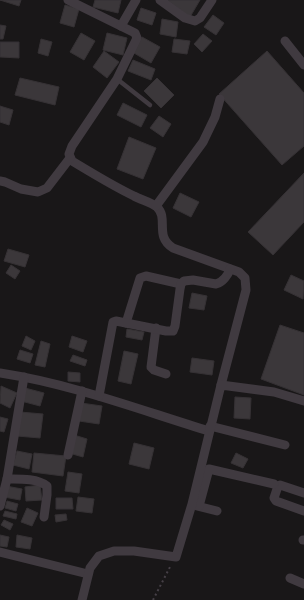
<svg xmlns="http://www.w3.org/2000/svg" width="304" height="600" viewBox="0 0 304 600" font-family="'IBM Plex Sans',sans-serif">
<rect width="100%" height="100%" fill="#191718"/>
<g fill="#3b373a" stroke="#353134">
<polygon points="0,0 21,0 19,6"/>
<polygon points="95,0 121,0 118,13 93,7"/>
<polygon points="167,0 200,0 190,17"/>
<polygon points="65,5 79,9 74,27 60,23"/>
<polygon points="141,8 156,13 152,25 137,20"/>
<polygon points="213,15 224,23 216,35 204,27"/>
<polygon points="162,19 178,22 176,37 160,34"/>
<polygon points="0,25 6,26 3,39 0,39"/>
<polygon points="81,33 95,41 84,60 70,52"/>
<polygon points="107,33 127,38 123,55 103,50"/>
<polygon points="203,34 212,41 202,52 194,44"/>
<polygon points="142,37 160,47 151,63 134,53"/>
<polygon points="41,39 52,42 48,56 38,53"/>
<polygon points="174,39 190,41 187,54 172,52"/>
<polygon points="0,42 19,42 19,58 0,57"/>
<polygon points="104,51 119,62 107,78 93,67"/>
<polygon points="267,51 304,93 304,146 282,165 219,94"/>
<polygon points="133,60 155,69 151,80 128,71"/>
<polygon points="20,78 59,87 55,105 15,95"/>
<polygon points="157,78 174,95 161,108 144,91"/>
<polygon points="123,103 147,115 141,127 117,115"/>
<polygon points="0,106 13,110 9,125 0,122"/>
<polygon points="159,116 171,124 163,137 150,128"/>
<polygon points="129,137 156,148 143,179 117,169"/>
<polygon points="304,173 304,222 273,255 248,232"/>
<polygon points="180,193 199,202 191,217 173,208"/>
<polygon points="8,249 29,255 25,267 4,261"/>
<polygon points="11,265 20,271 15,279 6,273"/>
<polygon points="291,275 304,281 303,299 284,290"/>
<polygon points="192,293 207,296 204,310 189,308"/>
<polygon points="280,325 304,333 304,395 261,379"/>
<polygon points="127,329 144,332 142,340 126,337"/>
<polygon points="26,336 35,341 31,350 22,346"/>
<polygon points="72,336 87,341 83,352 69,347"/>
<polygon points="41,341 50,344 45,367 35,365"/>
<polygon points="20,350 33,354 30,363 17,359"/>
<polygon points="124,351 138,354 131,384 118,381"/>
<polygon points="73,355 87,360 85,366 70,361"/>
<polygon points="192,358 214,361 212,375 190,372"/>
<polygon points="68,372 80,373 80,382 68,381"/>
<polygon points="1,386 17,393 10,408 0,403"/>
<polygon points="25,388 44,393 40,406 21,401"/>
<polygon points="235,397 251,398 250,419 234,418"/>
<polygon points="81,403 102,406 99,424 79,421"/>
<polygon points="20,412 43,414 40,438 17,436"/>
<polygon points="0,417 8,419 4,432 0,431"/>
<polygon points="74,435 87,439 83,457 69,453"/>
<polygon points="134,443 154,448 149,469 129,464"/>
<polygon points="17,451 32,454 29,469 13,465"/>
<polygon points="34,453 66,456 63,476 32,472"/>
<polygon points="236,453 248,459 243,468 231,463"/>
<polygon points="68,472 82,474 79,493 65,491"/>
<polygon points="40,485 42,500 26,501 25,487"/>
<polygon points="6,486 22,489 20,500 4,497"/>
<polygon points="78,497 94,499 92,513 76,511"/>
<polygon points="56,498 72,498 73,509 56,509"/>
<polygon points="7,501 18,504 16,511 5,508"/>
<polygon points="27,508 38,513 32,526 21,522"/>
<polygon points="5,511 17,514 16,519 3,516"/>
<polygon points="66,514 67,520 56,522 55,515"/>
<polygon points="4,520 13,524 10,530 1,525"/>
<polygon points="0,535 9,537 7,547 0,546"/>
<polygon points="17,535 32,538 30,549 16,547"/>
</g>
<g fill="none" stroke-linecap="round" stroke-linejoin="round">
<polyline stroke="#464047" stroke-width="2" stroke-dasharray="2 3" stroke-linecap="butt" points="153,600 171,565"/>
<polyline stroke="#403a40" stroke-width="4.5" points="117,79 150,105"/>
<g stroke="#403a40" stroke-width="9">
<path d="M68,0L135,33L137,38L117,79L72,146L69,154L72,161C92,173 113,186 134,196C141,200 151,202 157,207C169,219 154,236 173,248L239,272L245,278L246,290L221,385"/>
<polyline points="160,0 185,18 195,21 200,18 212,0"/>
<polyline points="121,26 136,0"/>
<polyline points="285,41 304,65"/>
<polyline points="0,181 5,182 21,189 38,192 47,188 70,158"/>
<polyline points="156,206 203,142 215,117 220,99"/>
<polyline points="126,323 140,278 146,276 181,284"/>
<polyline points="156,328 151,367 154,370 166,374"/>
<path d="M0,373C72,384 140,410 209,431"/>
<path d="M99,396L113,322L116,321L166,331H173L175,326L180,289L181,284L184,281L193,280L216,284C223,282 228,275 230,269"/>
<polyline points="210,426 285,445"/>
<polyline points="68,455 82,391"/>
<path d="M7,479C19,479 37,478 47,486V495L44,517"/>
<polyline points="304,493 280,485 278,486 274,498 276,501 304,511"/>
<polyline points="193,505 217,511"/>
<polyline points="0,506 7,479 24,377"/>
<polyline points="199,506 209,469 274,484"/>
<polyline points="303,540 304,540"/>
<polyline points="0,552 88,574"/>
<polyline points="290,578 304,584"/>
<polyline points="82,600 90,568 99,556 114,551 134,551 176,557 192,504 221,385 274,392 304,401"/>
</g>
</g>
</svg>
